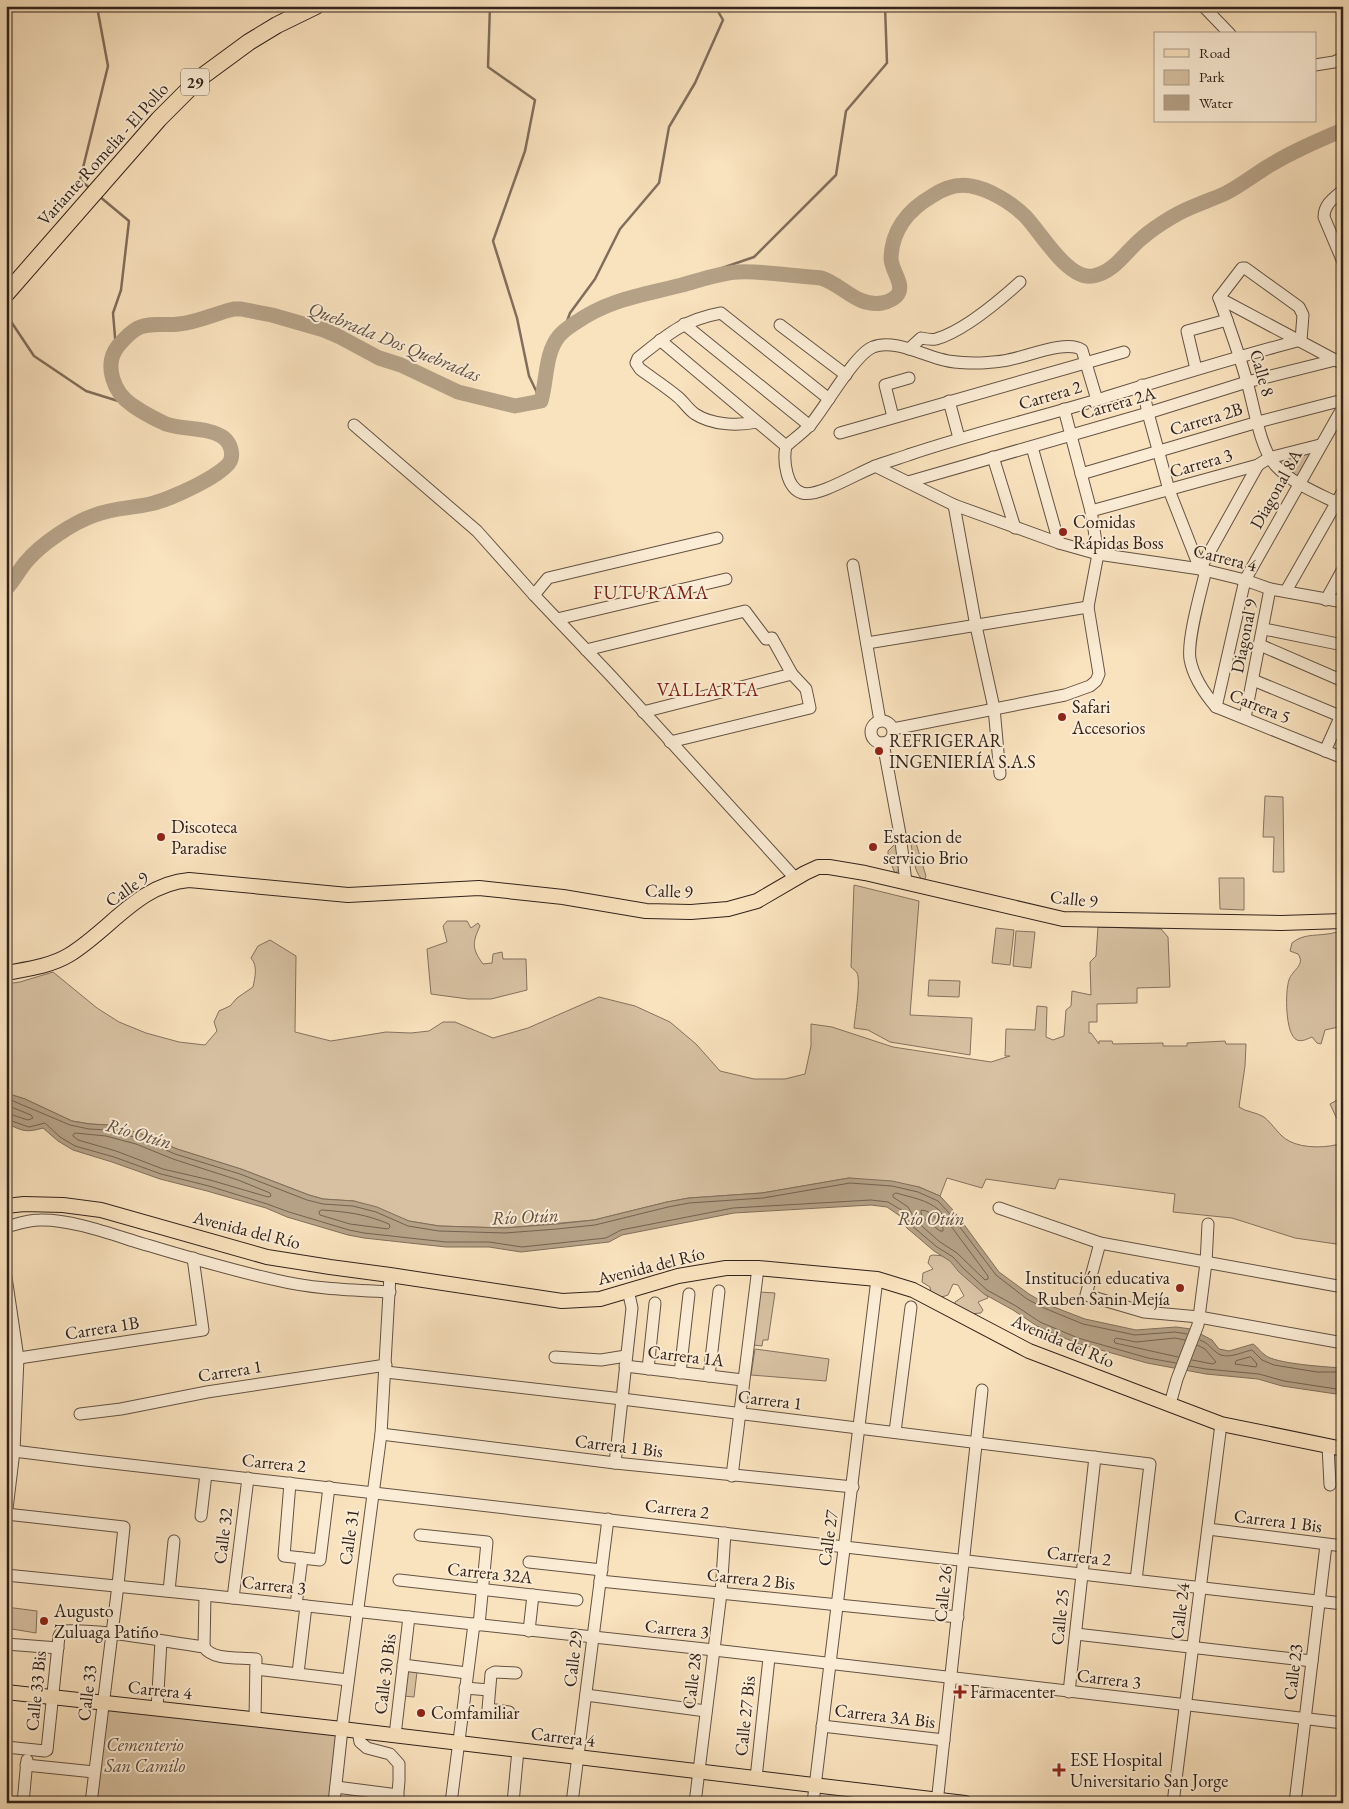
<svg xmlns="http://www.w3.org/2000/svg" width="1349" height="1809" viewBox="0 0 1349 1809" font-family="'EB Garamond',serif">
<rect width="100%" height="100%" fill="#f9e2be"/>
<filter id="stains"><feTurbulence type="fractalNoise" baseFrequency=".004" numOctaves="4"/><feColorMatrix values="0 0 0 0 .2 0 0 0 0 .09 0 0 0 0 .02 0 0 0 .5 -.17"/></filter>
<radialGradient id="worn" r=".72"><stop offset=".6" stop-color="#630" stop-opacity="0"/><stop offset="1" stop-color="#630" stop-opacity=".3"/></radialGradient>
<g fill="#d7c1a2" stroke="#84725e">
<polygon points="1320,445 1300,483 1269,458"/>
<polygon points="1265,796 1283,797 1284,872 1273,872 1274,837 1263,837"/>
<path d="M916,843L926,876L924,881C914,874 913,856 911,844Z"/>
<polygon points="895,844 899,845 901,868 895,873 888,857 888,851"/>
<polygon points="1219,878 1244,878 1244,910 1220,909"/>
<path d="M854,885L919,901L910,1015L972,1018L970,1055L890,1042L868,1030L854,1028C855,1017 861,980 857,973C855,970 853,969 851,967Z"/>
<path d="M447,921H467L471,928L478,923L480,926C472,943 472,949 483,964L492,963L493,954L502,952L503,959H526L527,990L491,999H468L431,994L427,949L447,942L443,926Z"/>
<path d="M1098,927L1161,929L1168,937L1170,987L1137,988V1003L1097,1004V1022H1089V1033H1091L1099,1044V1041H1112L1113,1044L1163,1043V1046H1187V1043L1225,1041L1226,1044H1246L1245,1066L1239,1107C1246,1112 1256,1112 1264,1117C1273,1124 1279,1136 1289,1141C1304,1149 1328,1148 1343,1143V1245L1295,1238L1232,1218L1173,1212L1175,1194L1059,1179L1055,1189L986,1179L982,1188L947,1178L940,1196L919,1187L849,1178L762,1193L689,1198L667,1202L594,1220L505,1228L439,1226L409,1221L354,1201L323,1199L309,1195L241,1169L177,1149L139,1133L108,1125L90,1124L72,1121L25,1099L6,1093V984L20,982L53,972L97,1008L119,1022L146,1033L179,1042L205,1045L217,1031L214,1022L219,1011L230,1006L237,998L253,987C255,977 258,966 251,958L258,946L270,940L296,956L295,1032L331,1041L386,1032L411,1033L429,1031L443,1022H455L493,1038L528,1028L599,997L635,1006L670,1022L696,1044L720,1071L754,1079H785L805,1074L811,1046V1024L832,1027L893,1047L991,1062L1010,1056H1005L1006,1029L1035,1030L1037,1006L1047,1007L1046,1037L1053,1040L1064,1036L1066,1010L1071,1006L1072,991L1091,995L1090,962L1096,956Z"/>
<polygon points="996,928 1014,930 1010,965 992,963"/>
<polygon points="1016,931 1035,932 1031,968 1013,966"/>
<path d="M1343,931V1026L1325,1030L1321,1044L1317,1043L1312,1037C1307,1039 1302,1042 1297,1040C1285,1035 1285,991 1289,980C1292,970 1306,965 1298,954L1290,951L1292,943C1303,934 1313,936 1327,934C1332,934 1337,931 1343,931Z"/>
<polygon points="929,980 960,981 959,997 928,996"/>
<polygon points="1341,1098 1343,1102 1343,1116 1337,1119 1330,1104"/>
<polygon points="933,1255 945,1256 987,1295 988,1298 978,1302 983,1310 981,1313 969,1314 955,1305 955,1302 964,1296 958,1285 953,1284 948,1295 939,1298 931,1293 930,1287 922,1282 923,1273 933,1269 928,1263 930,1256"/>
<polygon points="759,1292 775,1293 768,1340 763,1340 762,1346 753,1345"/>
<polygon points="755,1349 829,1359 826,1381 751,1375"/>
<polygon points="6,1607 37,1611 36,1633 6,1628"/>
<polygon points="406,1671 417,1672 414,1697 403,1696"/>
<polygon points="104,1703 342,1729 334,1803 91,1803"/>
</g>
<path fill="#b5a186" stroke="#816e5b" d="M6,1093L25,1099L72,1121L90,1124L108,1125L139,1133L177,1149L241,1169L309,1195L323,1199L354,1201L377,1207L409,1221L439,1226L505,1228L557,1224L594,1220L667,1202L689,1198L762,1193L849,1178L892,1181L919,1187L940,1196L954,1211L999,1272L1029,1294L1046,1304L1085,1319L1136,1330L1176,1327L1191,1329L1212,1340L1219,1349L1229,1351L1253,1344C1258,1347 1260,1352 1265,1355C1275,1364 1328,1367 1343,1368V1395L1282,1386L1258,1379L1206,1374L1147,1363L1076,1343L1037,1326L1013,1310L984,1294L959,1272L950,1261L934,1251L907,1228L900,1216L887,1207L871,1205L734,1213L622,1235L609,1242L521,1252L489,1247H446L364,1238L348,1235L287,1217L266,1208L207,1191L160,1179L112,1162L73,1150L58,1141L43,1128C26,1133 22,1131 6,1123Z"/>
<g fill="none" stroke-linecap="round" stroke-linejoin="round">
<g stroke="#746250" stroke-width="1">
<polyline points="6,1098 70,1125 89,1129 107,1130 138,1138 175,1154 240,1174 307,1200 323,1204 353,1206 376,1212 408,1226 439,1231 505,1233 557,1229 595,1225 668,1207 689,1203 763,1198 850,1183 892,1186 918,1192 938,1201 950,1214 996,1275 1027,1299 1044,1308 1083,1324 1135,1335 1175,1332 1187,1334"/>
<polyline points="6,1105 31,1115 33,1118 28,1120 6,1113"/>
<polyline points="6,1119 29,1127 45,1123 60,1137 75,1146 114,1157 161,1174 209,1186 267,1204 289,1212 349,1230 364,1233 446,1242 489,1242 522,1247 606,1238 621,1230 733,1208 871,1200 888,1202 903,1211 911,1225 937,1247 953,1257 963,1268 987,1290 1016,1306 1040,1322 1078,1338 1148,1358 1176,1363"/>
<polygon points="75,1133 106,1136 136,1144 173,1159 238,1180 270,1193 271,1196 268,1197 210,1180 163,1169 116,1151 78,1140 73,1136"/>
<path d="M896,1193C910,1197 928,1200 939,1210L988,1276V1279L985,1280L957,1253L940,1242L916,1221L908,1207L893,1197V1195Z"/>
<path d="M322,1210C348,1212 365,1214 389,1224L390,1227L388,1229L350,1224L320,1215L319,1212Z"/>
<path d="M922,1210C932,1211 937,1220 943,1228V1231H940L922,1217L921,1212Z"/>
<path d="M1200,1340C1210,1344 1209,1347 1216,1352C1226,1361 1241,1352 1252,1350L1262,1360L1274,1365L1317,1372H1343"/>
<polyline points="1178,1357 1115,1343 1114,1340 1116,1338 1136,1342 1175,1338 1185,1340"/>
<polygon points="1251,1357 1257,1364 1256,1367 1235,1364 1236,1361"/>
<polyline points="1192,1360 1213,1364 1216,1362 1205,1349 1197,1345"/>
<polyline points="1189,1366 1206,1369 1259,1374 1284,1381 1343,1390"/>
</g>
<g stroke="#816e5b" stroke-width="2.5">
<polyline points="490,6 488,67 535,100 525,151 493,241 517,318 529,376 541,401"/>
<polyline points="91,189 80,180 108,66 98,12 95,6"/>
<polyline points="99,196 129,221 121,290 113,313 116,349"/>
<polyline points="716,276 722,268 754,257 836,175 846,111 887,63 885,6"/>
<polyline points="6,314 34,356 86,391 131,405"/>
<polyline points="564,330 570,313 595,279 620,229 659,183 669,127 695,83 723,20 715,6"/>
</g>
<path stroke="#b5a186" stroke-width="15" d="M6,589C14,581 19,570 26,562C41,544 72,523 95,515C113,508 132,508 150,504C166,501 228,474 231,459C233,452 230,443 224,438C210,427 183,430 166,424C155,419 142,412 132,405C114,393 103,365 118,346C124,339 130,332 138,328C150,322 166,326 179,324C198,322 216,313 234,309H241L272,315L324,330L338,336L379,358L401,365L458,392L515,406L541,401C547,380 545,353 559,336C563,331 569,327 575,323C609,299 643,295 682,285C700,280 719,273 738,272C758,271 779,274 800,276C807,277 814,277 821,278C842,284 856,307 882,303C888,302 897,298 899,292C903,282 891,270 891,258C892,229 908,210 932,196C944,188 956,183 971,186C989,189 1012,203 1025,216C1040,231 1068,281 1093,276C1115,272 1126,251 1142,238C1150,231 1162,223 1172,217C1188,207 1206,202 1224,194C1241,186 1256,173 1272,164C1295,150 1319,140 1343,130"/>
<g stroke="#645243" stroke-width="13">
<g id="minor">
<polyline points="1203,6 1230,34"/>
<polyline points="1315,65 1334,62 1343,58"/>
<path d="M1343,190C1334,198 1324,204 1324,217L1343,262"/>
<path d="M1219,298C1229,326 1239,353 1247,382C1254,405 1260,451 1277,467C1293,484 1322,495 1343,506"/>
<polyline points="1219,298 1242,268 1245,268 1299,307 1303,315 1301,340"/>
<polyline points="1219,298 1339,362"/>
<polyline points="684,324 810,426"/>
<polyline points="780,325 846,375"/>
<polyline points="660,340 786,446"/>
<path d="M909,349L921,338C926,339 932,340 936,339C964,331 999,301 1020,282"/>
<polyline points="1196,369 1187,331 1227,320"/>
<polyline points="1142,385 1148,413 1169,490 1200,569"/>
<path d="M1097,400L1082,350C1067,339 1026,357 1008,360C1000,362 990,362 981,363C967,363 953,363 940,359C921,354 892,339 873,347C855,354 826,406 811,424C804,432 794,439 786,446C783,460 786,488 802,493C818,498 859,472 876,466C886,462 897,459 908,455C970,434 1034,419 1097,400C1165,379 1232,358 1301,340"/>
<polyline points="949,401 959,438"/>
<polyline points="893,417 885,385 909,378"/>
<path d="M757,422C737,426 712,425 695,414C688,409 684,402 678,397C666,387 652,378 640,369L636,363L638,358C667,335 683,320 721,313L829,399"/>
<polyline points="354,425 477,531 534,595 612,677 795,878"/>
<polyline points="840,433 1124,352"/>
<polyline points="1032,447 1059,543"/>
<polyline points="993,457 1015,528"/>
<polyline points="875,466 954,505 1059,543 1098,554 1200,569 1245,580 1270,589 1343,602"/>
<polyline points="1081,474 1258,422 1343,400"/>
<polyline points="908,482 1148,413 1247,382 1343,358"/>
<polyline points="954,505 976,626 994,708 1000,774"/>
<polyline points="1091,511 1258,465 1269,458 1320,445"/>
<polyline points="853,565 880,721"/>
<polyline points="1200,569 1258,465"/>
<path d="M1206,570C1201,591 1187,639 1190,659C1193,676 1205,694 1216,707L1343,758"/>
<polyline points="1286,591 1343,491"/>
<polyline points="534,595 548,578 717,538"/>
<polyline points="1326,600 1343,569"/>
<polyline points="557,619 726,579"/>
<polyline points="1264,629 1343,645"/>
<polyline points="867,643 1088,607"/>
<polyline points="1260,645 1343,681"/>
<polyline points="586,650 745,611 766,639 772,638 792,674 806,689 810,708 670,742"/>
<polyline points="1253,680 1340,716"/>
<polyline points="1216,707 1245,580 1343,407"/>
<polyline points="643,712 792,674"/>
<polyline points="1245,718 1270,589"/>
<circle cx="882" cy="732" r="11"/>
<polyline points="893,729 1065,695 1090,686 1096,681 1099,674 1088,607 1098,554 1091,511 1064,409"/>
<polyline points="883,743 900,834 906,882"/>
<polyline points="1325,751 1343,711"/>
<polyline points="999,1208 1100,1243 1343,1287"/>
<path d="M6,1227C17,1224 28,1220 40,1220C70,1219 111,1234 140,1243C185,1256 230,1270 276,1280C313,1289 352,1290 390,1292"/>
<polyline points="1100,1243 1086,1295 1144,1312 1199,1317 1343,1343"/>
<polyline points="6,1277 18,1358 14,1451 6,1517"/>
<polyline points="555,1357 601,1360 626,1356"/>
<polyline points="6,1360 203,1330 193,1258"/>
<polyline points="625,1366 743,1380"/>
<polyline points="648,1369 655,1303"/>
<polyline points="386,1372 622,1399 1150,1464 1136,1580"/>
<polyline points="680,1373 689,1294"/>
<polyline points="709,1376 719,1291"/>
<polyline points="1170,1404 1177,1379 1198,1325 1206,1263 1208,1224"/>
<polyline points="80,1414 121,1409 207,1392 386,1365"/>
<polyline points="895,1432 911,1307"/>
<polyline points="381,1434 615,1463 853,1487"/>
<polyline points="1328,1446 1330,1485"/>
<polyline points="6,1450 86,1460 1343,1604"/>
<polyline points="615,1463 632,1308 628,1290"/>
<polyline points="732,1476 758,1268"/>
<polyline points="290,1483 284,1556 320,1560 329,1487"/>
<polyline points="6,1514 124,1527 118,1585 91,1803"/>
<polyline points="201,1516 206,1474"/>
<polyline points="1208,1529 1343,1546"/>
<polyline points="420,1535 487,1542 479,1625"/>
<polyline points="529,1562 602,1570"/>
<polyline points="6,1575 205,1595 714,1650 1343,1723"/>
<polyline points="399,1580 577,1600"/>
<polyline points="600,1581 958,1617"/>
<polyline points="169,1591 174,1541"/>
<polyline points="233,1598 248,1478"/>
<polyline points="296,1605 302,1558"/>
<polyline points="529,1631 533,1595"/>
<polyline points="1076,1634 1312,1661"/>
<polyline points="6,1644 58,1648"/>
<polyline points="204,1647 205,1595"/>
<polyline points="403,1665 467,1673"/>
<polyline points="256,1669 348,1680"/>
<polyline points="298,1673 306,1606"/>
<polyline points="465,1688 489,1690"/>
<polyline points="1069,1692 1095,1457"/>
<polyline points="586,1695 706,1711"/>
<polyline points="157,1709 161,1641"/>
<polyline points="509,1712 488,1709 491,1674 495,1672 516,1673"/>
<polyline points="822,1726 944,1740"/>
<polyline points="358,1731 360,1742 367,1748 390,1754 399,1764 399,1781 397,1803"/>
<polyline points="395,1735 409,1617"/>
<path d="M6,1747L45,1751L47,1750L59,1636L62,1631C106,1629 159,1641 204,1647C213,1661 240,1657 256,1659L255,1719"/>
<polyline points="26,1765 94,1772"/>
<polyline points="756,1778 769,1658"/>
<polyline points="336,1787 398,1795"/>
<polyline points="23,1803 27,1760"/>
<polyline points="334,1803 342,1729 381,1434 390,1275"/>
<polyline points="451,1803 474,1624"/>
<polyline points="513,1803 518,1750"/>
<polyline points="572,1803 608,1519"/>
<polyline points="695,1803 721,1593 725,1533"/>
<polyline points="813,1803 877,1279"/>
<polyline points="937,1803 982,1390"/>
<polyline points="1173,1803 1221,1424"/>
<polyline points="1295,1803 1326,1545"/>
</g>
</g>
<g stroke="#32221a" stroke-width="16">
<g id="major">
<path d="M6,973C27,969 51,966 69,955C110,930 139,884 189,880L348,895L479,888L563,897L646,911L691,912L728,909L757,901L805,873L818,867H829L865,873L1063,919L1281,923L1343,921"/>
<polyline points="6,1206 24,1204 63,1205 101,1210 267,1257 330,1267 390,1275 562,1301 600,1299 678,1276 726,1268 758,1268 877,1279 913,1290 1029,1351 1221,1424 1343,1449"/>
<polyline points="6,1692 342,1729 965,1803"/>
</g>
</g>
<g stroke="#32221a" stroke-width="18">
<polyline id="highway" points="6,294 159,119 200,78 249,42 277,25 316,6"/>
</g>
<use href="#minor" stroke="#fbecd5" stroke-width="11"/>
<use href="#major" stroke="#f9e2be" stroke-width="14"/>
<use href="#highway" stroke="#f9e2be" stroke-width="16"/>
</g>
<g fill="#8f2418" stroke="#fbecd5" stroke-width="2">
<circle cx="1063" cy="532" r="5"/>
<circle cx="1062" cy="717" r="5"/>
<circle cx="879" cy="751" r="5"/>
<circle cx="161" cy="837" r="5"/>
<circle cx="873" cy="847" r="5"/>
<circle cx="1180" cy="1288" r="5"/>
<circle cx="44" cy="1621" r="5"/>
<path d="M957.5 1684.5h5v5h5v5h-5v5h-5v-5h-5v-5h5z"/>
<circle cx="421" cy="1713" r="5"/>
<path d="M1056.5 1762.5h5v5h5v5h-5v5h-5v-5h-5v-5h5z"/>
</g>
<g text-anchor="middle" stroke-width="4" stroke-linejoin="round" paint-order="stroke">
<rect fill="#fbecd5" stroke="#6e5f52" stroke-width="1" x="181" y="68.5" width="28" height="27" rx="4"/>
<g font-size="16" font-weight="bold" fill="#32221a">
<text x="195" y="88">29</text>
</g>
<g font-size="18" fill="#32221a" stroke="#fbecd5">
<text transform="translate(103 154) rotate(-48)" y="6">Variante Romelia - El Pollo</text>
<text transform="translate(1262 373) rotate(74)" y="6">Calle 8</text>
<text transform="translate(1050 395) rotate(-16)" y="6">Carrera 2</text>
<text transform="translate(1118 403) rotate(-16)" y="6">Carrera 2A</text>
<text transform="translate(1206 419) rotate(-17)" y="6">Carrera 2B</text>
<text transform="translate(1201 463) rotate(-16)" y="6">Carrera 3</text>
<text transform="translate(1276 489) rotate(-61)" y="6">Diagonal 8A</text>
<text transform="translate(1225 558) rotate(14)" y="6">Carrera 4</text>
<text transform="translate(1244 636) rotate(-79)" y="6">Diagonal 9</text>
<text transform="translate(1260 706) rotate(22)" y="6">Carrera 5</text>
<text transform="translate(127 889) rotate(-35)" y="6">Calle 9</text>
<text transform="translate(669 891) rotate(2)" y="6">Calle 9</text>
<text transform="translate(1074 899) rotate(6)" y="6">Calle 9</text>
<text transform="translate(247 1230) rotate(14)" y="6">Avenida del Río</text>
<text transform="translate(651 1266) rotate(-14)" y="6">Avenida del Río</text>
<text transform="translate(102 1328) rotate(-9)" y="6">Carrera 1B</text>
<text transform="translate(1063 1341) rotate(23)" y="6">Avenida del Río</text>
<text transform="translate(686 1356) rotate(7)" y="6">Carrera 1A</text>
<text transform="translate(230 1371) rotate(-9)" y="6">Carrera 1</text>
<text transform="translate(770 1400) rotate(7)" y="6">Carrera 1</text>
<text transform="translate(619 1446) rotate(7)" y="6">Carrera 1 Bis</text>
<text transform="translate(274 1463) rotate(6)" y="6">Carrera 2</text>
<text transform="translate(677 1509) rotate(7)" y="6">Carrera 2</text>
<text transform="translate(1278 1521) rotate(7)" y="6">Carrera 1 Bis</text>
<text transform="translate(223 1536) rotate(-83)" y="6">Calle 32</text>
<text transform="translate(349 1537) rotate(-82)" y="6">Calle 31</text>
<text transform="translate(828 1538) rotate(-82)" y="6">Calle 27</text>
<text transform="translate(1079 1556) rotate(7)" y="6">Carrera 2</text>
<text transform="translate(490 1573) rotate(6)" y="6">Carrera 32A</text>
<text transform="translate(751 1579) rotate(6)" y="6">Carrera 2 Bis</text>
<text transform="translate(274 1585) rotate(6)" y="6">Carrera 3</text>
<text transform="translate(943 1594) rotate(-84)" y="6">Calle 26</text>
<text transform="translate(1180 1611) rotate(-83)" y="6">Calle 24</text>
<text transform="translate(1060 1617) rotate(-84)" y="6">Calle 25</text>
<text transform="translate(677 1629) rotate(6)" y="6">Carrera 3</text>
<text transform="translate(573 1659) rotate(-83)" y="6">Calle 29</text>
<text transform="translate(1293 1672) rotate(-83)" y="6">Calle 23</text>
<text transform="translate(385 1674) rotate(-83)" y="6">Calle 30 Bis</text>
<text transform="translate(1109 1679) rotate(7)" y="6">Carrera 3</text>
<text transform="translate(692 1681) rotate(-83)" y="6">Calle 28</text>
<text transform="translate(160 1690) rotate(6)" y="6">Carrera 4</text>
<text transform="translate(36 1691) rotate(-84)" y="6">Calle 33 Bis</text>
<text transform="translate(87 1693) rotate(-83)" y="6">Calle 33</text>
<text transform="translate(745 1716) rotate(-84)" y="6">Calle 27 Bis</text>
<text transform="translate(885 1716) rotate(7)" y="6">Carrera 3A Bis</text>
<text transform="translate(563 1737) rotate(7)" y="6">Carrera 4</text>
</g>
<g font-size="18" fill="#32221a" stroke="#fbecd5" text-anchor="start">
<text x="1073" y="528">Comidas<tspan x="1073" dy="21">Rápidas Boss</tspan></text>
<text x="1072" y="713">Safari<tspan x="1072" dy="21">Accesorios</tspan></text>
<text x="889" y="747">REFRIGERAR<tspan x="889" dy="21">INGENIERÍA S.A.S</tspan></text>
<text x="171" y="833">Discoteca<tspan x="171" dy="21">Paradise</tspan></text>
<text x="883" y="843">Estacion de<tspan x="883" dy="21">servicio Brio</tspan></text>
<text x="1170" y="1284" text-anchor="end">Institución educativa<tspan x="1170" dy="21">Ruben Sanin Mejía</tspan></text>
<text x="54" y="1617">Augusto<tspan x="54" dy="21">Zuluaga Patiño</tspan></text>
<text x="970" y="1698">Farmacenter</text>
<text x="431" y="1719">Comfamiliar</text>
<text x="1070" y="1766">ESE Hospital<tspan x="1070" dy="21">Universitario San Jorge</tspan></text>
</g>
<g font-size="18" font-style="italic" fill="#5b4a3c" stroke="#fbecd5">
<text x="145" y="1751">Cementerio<tspan x="145" dy="21">San Camilo</tspan></text>
</g>
<g font-size="19" font-style="italic" fill="#604e40" stroke="#fbecd5">
<text transform="translate(395 341) rotate(22)" y="7">Quebrada Dos Quebradas</text>
<text transform="translate(139 1133) rotate(16)" y="7">Río Otún</text>
<text transform="translate(525 1216) rotate(-3)" y="7">Río Otún</text>
<text x="931" y="1225">Río Otún</text>
</g>
<g font-size="19" letter-spacing="1" fill="#7a1f14" stroke="#fbecd5">
<text x="651" y="599">FUTURAMA</text>
<text x="708" y="696">VALLARTA</text>
</g>
</g>
<rect width="1349" height="1809" fill="none" stroke="#f9e2be" stroke-width="25"/>
<rect x="8" y="8" width="1334" height="1794" fill="none" stroke="#32221a" stroke-width="2.5"/>
<rect x="12" y="12" width="1324" height="1784" fill="none" stroke="#32221a"/>
<rect x="1154" y="32" width="162" height="90" fill="#fbecd5" stroke="#ab9b8a"/>
<rect x="1164" y="49" width="25" height="8" fill="#f9e2be" stroke="#ab9b8a"/>
<text x="1199" y="58" font-size="15" fill="#32221a">Road</text>
<rect x="1164" y="70" width="25" height="15" fill="#d7c1a2" stroke="#ab9b8a"/>
<text x="1199" y="82" font-size="15" fill="#32221a">Park</text>
<rect x="1164" y="95" width="25" height="15" fill="#b5a186" stroke="#ab9b8a"/>
<text x="1199" y="108" font-size="15" fill="#32221a">Water</text>
<rect width="100%" height="100%" filter="url(#stains)"/>
<rect width="100%" height="100%" fill="url(#worn)"/>
</svg>
